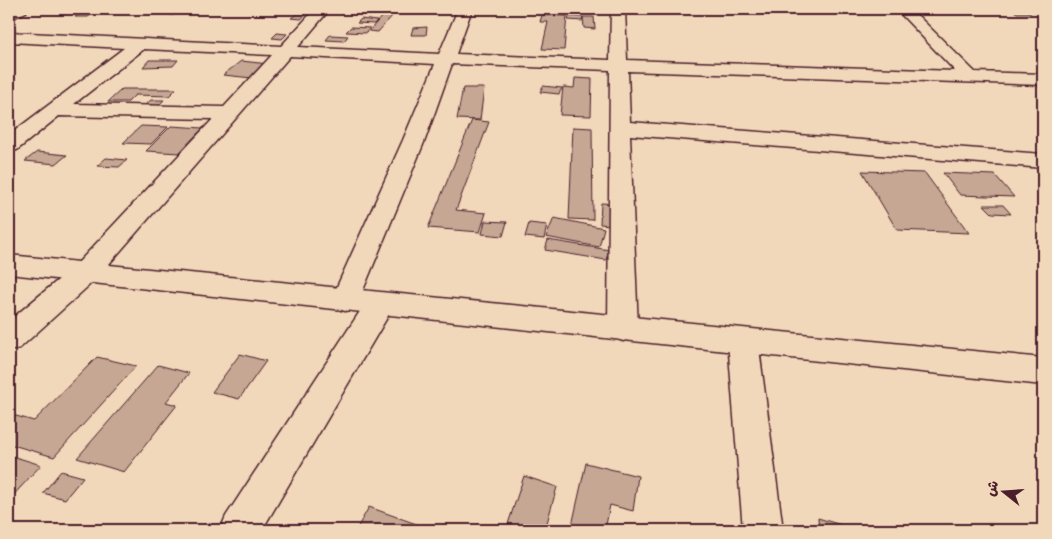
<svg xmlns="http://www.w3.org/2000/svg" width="1052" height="539" viewBox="0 0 1052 539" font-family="Kalam,'Playpen Sans Arabic',sans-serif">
<rect width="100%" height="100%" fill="#f2d8ba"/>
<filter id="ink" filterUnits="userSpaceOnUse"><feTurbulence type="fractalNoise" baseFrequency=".02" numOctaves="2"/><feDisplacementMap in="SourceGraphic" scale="10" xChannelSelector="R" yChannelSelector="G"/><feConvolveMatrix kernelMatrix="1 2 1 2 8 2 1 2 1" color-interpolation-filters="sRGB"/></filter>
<g filter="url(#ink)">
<g fill="#c5a794" stroke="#4a1f2b">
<polygon points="171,9 182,9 173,15 163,14"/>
<polygon points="1011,9 1025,9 1031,13 1017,13"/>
<polygon points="83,12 95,12 88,17 75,17"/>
<polygon points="298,13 308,13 301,19 291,18"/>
<polygon points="384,14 393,15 378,32 369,31"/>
<polygon points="542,15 567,16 564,50 542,49 548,22 540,22"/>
<polygon points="569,16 583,17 582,21 568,20"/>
<polygon points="583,17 594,17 595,29 584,28"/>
<polygon points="361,19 377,21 374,24 357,23"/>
<polygon points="351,27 370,28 366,33 346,32"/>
<polygon points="427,27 426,35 411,35 413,28"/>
<polygon points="277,33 287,34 282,39 272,38"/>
<polygon points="330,35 348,36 344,41 326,40"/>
<polygon points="149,60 178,60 173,66 143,67"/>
<polygon points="241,61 269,64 252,78 223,75"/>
<polygon points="575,78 592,79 591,116 560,115 563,87 574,88"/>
<polygon points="543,86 562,88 559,94 540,92"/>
<polygon points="463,88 484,88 480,120 457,119"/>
<polygon points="122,89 176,89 169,96 135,95 128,102 108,102"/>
<polygon points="151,100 164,100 157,107 143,107"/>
<polygon points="472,120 489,122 456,210 486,213 480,232 428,228"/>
<polygon points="141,126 168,127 151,144 123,143"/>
<polygon points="171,126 203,128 179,153 146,151"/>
<polygon points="573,127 592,128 593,220 569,219"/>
<polygon points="37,152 67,155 56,164 25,161"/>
<polygon points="106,158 127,160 119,167 97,166"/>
<polygon points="862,171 925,173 969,233 897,230"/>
<polygon points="943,173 995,175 1014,197 960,195"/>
<polygon points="601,203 619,204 620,226 600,224"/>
<polygon points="984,205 1003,205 1011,214 992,213"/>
<polygon points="554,218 604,228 599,247 546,237"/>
<polygon points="485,221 507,222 503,236 482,234"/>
<polygon points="529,223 547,225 544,239 525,237"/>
<polygon points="548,240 609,250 606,260 545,250"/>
<polygon points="240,354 266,361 239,399 212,392"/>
<polygon points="97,357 136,366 54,457 9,444 9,414 34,421"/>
<polygon points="158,365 189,373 166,402 177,405 124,472 77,458"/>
<polygon points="9,455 41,465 9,500"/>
<polygon points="586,463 638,476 633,511 610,505 605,530 571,530"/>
<polygon points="61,471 83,477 65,499 43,493"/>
<polygon points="524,476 557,487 545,530 506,530"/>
<polygon points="369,507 433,530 356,530"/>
<polygon points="818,518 858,530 819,530"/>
</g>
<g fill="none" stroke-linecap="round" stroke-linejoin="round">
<g stroke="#4a1f2b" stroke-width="3">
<g id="minor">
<polygon points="9,9 28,9 26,12 9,20"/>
<path d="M315,9H330L298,47L439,54L458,9H472L456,54L610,60L611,9H625L627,60L955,71L896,9H911L975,72L1043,74V85L628,71L630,122L1043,154V168L630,135L638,329L634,337L623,341L612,337L608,329L610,70L452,64L425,140L359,300L355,308L345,311L335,308L331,300L403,140L435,64L290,56L96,279L20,348L9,351V321L76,265L213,119L59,116L17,150L9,151V135L124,48L9,42V32L281,46ZM144,49L272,55L224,107L74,104Z"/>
<polygon points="380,293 390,296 395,304 262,530 220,530 226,516 370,296"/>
<polygon points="743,329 754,332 758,341 783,530 743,530 728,341 732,332"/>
</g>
</g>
<g stroke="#4a1f2b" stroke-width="3">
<polygon id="secondary" points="9,255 1043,358 1043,385 9,274"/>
</g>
<use href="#minor" fill="#f2d8ba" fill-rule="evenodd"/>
<use href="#secondary" fill="#f2d8ba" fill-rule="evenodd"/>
</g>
</g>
<rect width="1052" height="539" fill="none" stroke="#f2d8ba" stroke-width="30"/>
<rect x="15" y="15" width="1022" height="509" fill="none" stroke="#4a1f2b" stroke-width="2" filter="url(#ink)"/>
<g transform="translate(1004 492) rotate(287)" stroke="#f2d8ba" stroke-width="4" paint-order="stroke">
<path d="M0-4L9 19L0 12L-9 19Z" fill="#4a1f2b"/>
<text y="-8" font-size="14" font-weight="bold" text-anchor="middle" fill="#4a1f2b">ش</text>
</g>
</svg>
